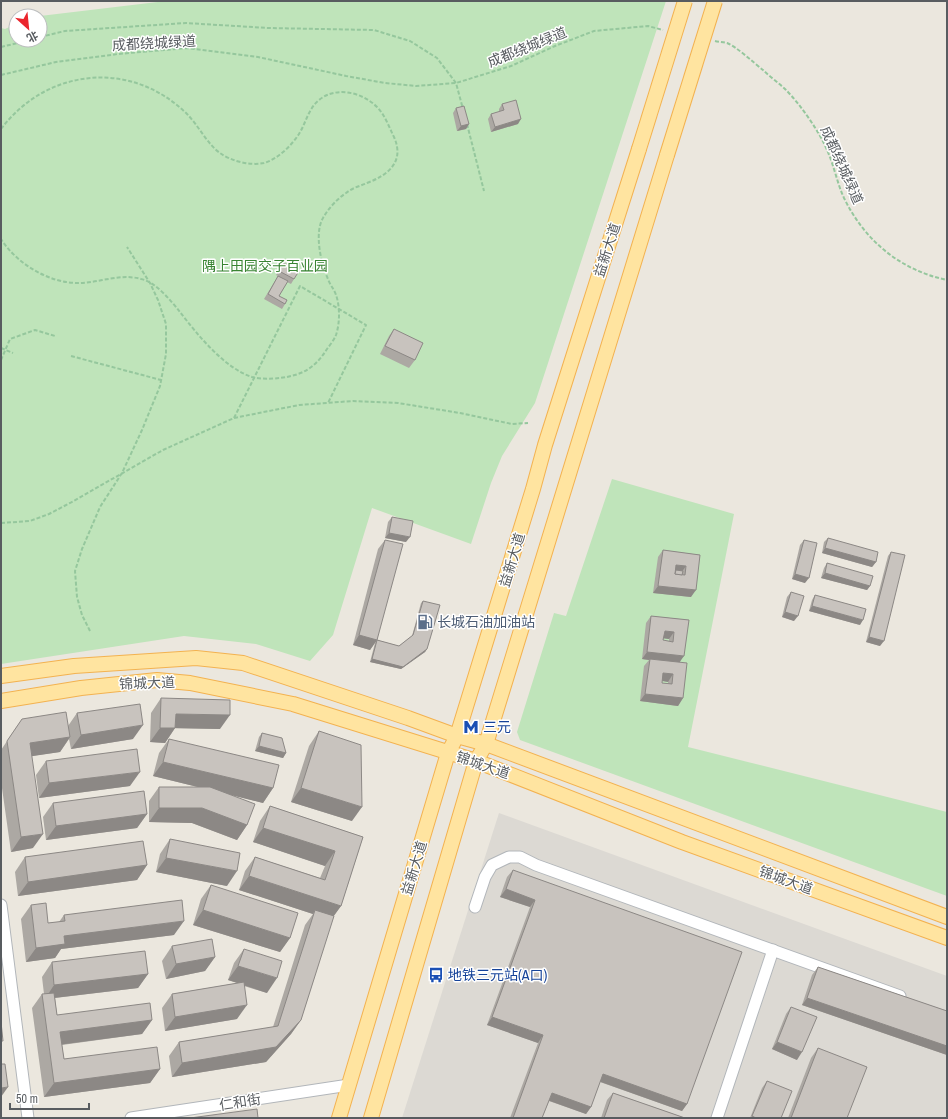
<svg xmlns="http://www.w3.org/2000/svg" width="948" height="1119" viewBox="0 0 948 1119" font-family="'Archivo Narrow','Noto Sans SC',sans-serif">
<rect width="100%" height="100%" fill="#ebe7de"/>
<polygon fill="#dcd9d3" points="499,813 947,976 947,1118 402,1118"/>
<g fill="#bfe4ba">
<polygon points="166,1 666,1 535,403 502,456 491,483 471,544 372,508 333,635 310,661 256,644 184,636 1,664 1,28 5,29 16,24 16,40 40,40 40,16"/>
<polygon points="612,479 734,514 688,747 947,812 947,896 520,740 517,732 554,613 566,616"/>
</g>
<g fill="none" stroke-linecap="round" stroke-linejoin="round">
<g stroke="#b2b6ba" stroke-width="13">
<g id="minor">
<polyline points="1,905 28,1118"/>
<polyline points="475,907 485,877 492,865 509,857 520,857 536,865 900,996"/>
<polyline points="131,1118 349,1085"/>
<polyline points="717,1118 773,950"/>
</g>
</g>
<g stroke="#f3b250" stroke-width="16">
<g id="major">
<polyline points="1,676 74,666 196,658 243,663 408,718 457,736 486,744 947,917"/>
<polyline points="1,701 81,688 157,680 190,683 293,704 476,761 682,842 947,938"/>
<polyline points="339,1118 448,753 457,736 533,489 545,445 639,149"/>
<polyline points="371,1118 476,761 486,744 667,155"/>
</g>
</g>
<g stroke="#95c79d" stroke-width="2" stroke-dasharray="4 2" stroke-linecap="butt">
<polyline points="40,37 65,31 186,23 268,28 374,30 410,41 437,58 456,83 463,109"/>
<path d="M715,41C719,42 723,42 727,43C737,47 754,63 763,70C770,77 779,83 786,90C800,104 819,131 827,150C834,165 837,183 844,198C865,241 900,270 947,280"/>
<polyline points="1,47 30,40"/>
<polyline points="1,75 56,62 118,54 187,48 258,57 346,76 385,83 416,86 456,83 511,66 555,46 594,31 648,26 663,30"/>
<polyline points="467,124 484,191"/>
<path d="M1,129C47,68 131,59 187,114C198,125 208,145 220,153C231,161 250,166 264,163C278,159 291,146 299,134C306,123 308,109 319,100C336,86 362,92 377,107C385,115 389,127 394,137C405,162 388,175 367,183C360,186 352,188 346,193C337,199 328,209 323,218C314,233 321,264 328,279C330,285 334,289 336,295C340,306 340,323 336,335C334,340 330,345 327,349C315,368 303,375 280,378C272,379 259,379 252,377C224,368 197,334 180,312C171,301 156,282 141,279C120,273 99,283 78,283C49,283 17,264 1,239"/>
<polyline points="1,348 13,353"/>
<polyline points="71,356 161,380"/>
<polyline points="1,360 10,339 35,330 55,336"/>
<polyline points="234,418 300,286 366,325 328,403"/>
<polyline points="1,523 30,521 49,514 70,503 163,450 234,418 299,405 353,401 398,403 460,413 512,424 528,423"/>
<polyline points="90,631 82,615 77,597 75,571 82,549 100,507 122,473 142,430 160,386 166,354 166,324 158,300 150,283 127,247"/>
</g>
<use href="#minor" stroke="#fff" stroke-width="11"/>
<use href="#major" stroke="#ffe4a0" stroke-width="14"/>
<g stroke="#f3b250" stroke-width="16" stroke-linecap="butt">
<g id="major-bridge">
<polyline points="639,149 685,1"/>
<polyline points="667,155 715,1"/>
</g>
</g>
<use href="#major-bridge" stroke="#ffe4a0" stroke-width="14"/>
</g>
<g fill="#aca8a3" fill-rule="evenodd">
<polygon points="502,104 518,124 491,132 488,119 491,114 499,112 499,109"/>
<polygon points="456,108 469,124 466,129 457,131 453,113"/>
<polygon points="284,263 294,279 291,284 287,282 279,296 285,304 282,309 264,299 278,276 276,275"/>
<polygon points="394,329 415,360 409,368 380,354 389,336"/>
<polygon points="392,517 406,542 385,538 388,522"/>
<polygon points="828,538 876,562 872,567 822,553 824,542"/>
<polygon points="385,540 377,640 370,650 353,645 378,549"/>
<polygon points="804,540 805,583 792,579 800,545"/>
<polygon points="663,550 700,555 691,597 653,593 658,557"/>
<polygon points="891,552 880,646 866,642 888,556"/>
<polygon points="827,563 870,586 867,590 821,578 824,568"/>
<polygon points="791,592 794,621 782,617 787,597"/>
<polygon points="815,595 860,625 809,611 812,600"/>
<polygon points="423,601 427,649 425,652 401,669 370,662 375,643 377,640 399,646 412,636 421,603"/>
<path d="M651,616L689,620L680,662L683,698L678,706L640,701L644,666L649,660L642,659L646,623ZM664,638L669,639V641L663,640ZM662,681L668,682V683H662Z"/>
<polygon points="161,698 220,729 175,728 165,743 150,742 151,713"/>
<polygon points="77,713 133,739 71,749 69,739 60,752 31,756 33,848 11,852 1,781 1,750 22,719 68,726"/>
<polygon points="319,731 352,821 291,802 309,746"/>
<polygon points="262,733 286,753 283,758 255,751 259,737"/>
<polygon points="169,739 273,788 263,803 229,794 247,825 237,840 192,823 149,822 149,801 159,787 198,787 153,776 159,753"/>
<polygon points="46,761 130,786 39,798 36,775"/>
<polygon points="53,803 147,814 137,828 46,840 43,817"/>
<polygon points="270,806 363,837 341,906 333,916 301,1020 291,1034 266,1062 172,1077 169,1056 179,1042 273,1027 305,925 313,914 239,890 245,871 255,857 320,878 325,866 253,842 260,821"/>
<polygon points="170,839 227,886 156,872 160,854"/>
<polygon points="25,857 147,865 137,880 18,896 15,872"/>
<polygon points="513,870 687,1104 682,1111 600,1082 591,1107 586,1114 549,1101 542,1118 510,1118 538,1043 487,1025 530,907 500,897 507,877"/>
<polygon points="211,885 290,938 280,952 193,925 201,899"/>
<polygon points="31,905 48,923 59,922 64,915 174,935 61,949 55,958 26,962 21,919"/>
<polygon points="172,946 215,957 205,971 166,979 162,961"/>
<polygon points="244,949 267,993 244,986 237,1019 165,1031 162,1008 172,994 238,983 228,980 234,963"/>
<polygon points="52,962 148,974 138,988 55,998 57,1015 152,1020 142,1034 62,1045 64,1059 160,1069 150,1083 44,1097 32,1008 42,994 44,994 42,977"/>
<polygon points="818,967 947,1011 947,1055 802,1005 812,975"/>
<polygon points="791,1007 797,1060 772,1049 786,1014"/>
<polygon points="818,1048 847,1118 788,1118 811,1058"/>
<polygon points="767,1081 781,1118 750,1118 762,1088"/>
<polygon points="613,1093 685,1118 601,1118 607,1100"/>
</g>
<g fill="#8c8885">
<polygon points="521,119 518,124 491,132 495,127"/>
<polygon points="469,124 466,129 457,131 461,126"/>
<polygon points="389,533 410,537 406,542 385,538"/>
<polygon points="825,548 876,562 872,567 822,553"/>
<polygon points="676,565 686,566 681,573 673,572"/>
<polygon points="825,573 870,586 867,590 821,578"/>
<polygon points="795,574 809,578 805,583 792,579"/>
<polygon points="658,586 696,590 691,597 653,593"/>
<polygon points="812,606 863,620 860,625 809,611"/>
<polygon points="785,612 798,616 794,621 782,617"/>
<polygon points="665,631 674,632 669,639 660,638"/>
<polygon points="359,635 377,640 370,650 353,645"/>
<polygon points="869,637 884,641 880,646 866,642"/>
<polygon points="427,649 425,652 401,669 370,662 372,659"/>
<polygon points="647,652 684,656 679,663 650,659 649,660 642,659"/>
<polygon points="663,673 673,674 668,682 658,680"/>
<polygon points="645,694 683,698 678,706 640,701"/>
<polygon points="176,714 230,715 220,729 166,728"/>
<polygon points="143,725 133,739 71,749 81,735"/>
<polygon points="160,728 175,728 165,743 150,742"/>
<polygon points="70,737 60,752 20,758 30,743"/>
<polygon points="259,746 286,753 283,758 255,751"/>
<polygon points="163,762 273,788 263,803 153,776"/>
<polygon points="140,772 130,786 39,798 49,783"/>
<polygon points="301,788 362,807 352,821 291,802"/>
<polygon points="159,808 202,808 247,825 237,840 192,823 149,822"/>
<polygon points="147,814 137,828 46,840 56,826"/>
<polygon points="263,828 335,851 325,866 253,842"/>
<polygon points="43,834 33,848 11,852 21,837"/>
<polygon points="166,858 237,871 227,886 156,872"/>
<polygon points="147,865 137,880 18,896 28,882"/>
<polygon points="249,876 341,906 331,920 315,910 313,914 239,890"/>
<polygon points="506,889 535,900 530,907 500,897"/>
<polygon points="203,910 290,938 280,952 193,925"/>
<polygon points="184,921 174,935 61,949 55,958 26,962 36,948 64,936"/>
<polygon points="215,957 205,971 166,979 176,964"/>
<polygon points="238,966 277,978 267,993 228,980"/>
<polygon points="148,974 138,988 45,999 54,985"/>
<polygon points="807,998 947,1046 947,1055 802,1005"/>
<polygon points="247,1005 237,1019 165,1031 175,1017"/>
<polygon points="492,1017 543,1035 538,1043 487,1025"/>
<polygon points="152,1020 142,1034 50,1046 60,1032"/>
<polygon points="301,1020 291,1034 266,1062 172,1077 182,1063"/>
<polygon points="777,1042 802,1052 797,1060 772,1049"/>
<polygon points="160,1069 150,1083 44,1097 54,1083"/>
<polygon points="603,1074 687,1104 682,1111 598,1081"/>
<polygon points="8,1087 1,1097 1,1088"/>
<polygon points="552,1093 591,1107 586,1114 547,1100"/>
</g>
<g fill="#c8c3be" stroke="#8c8885" fill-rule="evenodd">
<polygon points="516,100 521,119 495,127 491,114 504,110 502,104"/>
<polygon points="464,106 469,124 461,126 456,108"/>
<polygon points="284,263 299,271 294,279 279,271"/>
<polygon points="278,276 288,281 279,296 287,300 285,304 268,294"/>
<polygon points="394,329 423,343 415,360 385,346"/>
<polygon points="392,517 413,521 410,537 389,533"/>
<polygon points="828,538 878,552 876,562 825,548"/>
<polygon points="385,540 403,544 377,640 359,635"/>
<polygon points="804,540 817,543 809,578 795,574"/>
<path d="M663,550L700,555L696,590L658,586ZM676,565L686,566L685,575L675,574Z"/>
<polygon points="891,552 905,555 884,641 869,637"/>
<polygon points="827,563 873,576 870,586 825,573"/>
<polygon points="676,570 683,571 682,575 675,574"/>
<polygon points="791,592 804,596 798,616 785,612"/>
<polygon points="815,595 866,609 863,620 812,606"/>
<polygon points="423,601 440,605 427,649 403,667 372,659 377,640 399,646 413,635"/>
<path d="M651,616L689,620L684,656L647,652ZM665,631L674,632L673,642L663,640Z"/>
<path d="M650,659L687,663L683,698L645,694ZM663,673L673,674L672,684L662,683Z"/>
<polygon points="161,698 230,700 230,715 176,714 175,728 160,728"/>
<polygon points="140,704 143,725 81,735 77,713"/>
<polygon points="66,712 70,737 30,743 43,834 21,837 7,741 22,719"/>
<polygon points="319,731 361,745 362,807 301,788"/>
<polygon points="262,733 282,738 286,753 259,746"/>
<polygon points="169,739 279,765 273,788 163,762"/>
<polygon points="137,749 140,772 49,783 46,761"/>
<polygon points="159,787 210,787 255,804 247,825 202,808 159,808"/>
<polygon points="144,791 147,814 56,826 53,803"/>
<polygon points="270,806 363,837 341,906 249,876 255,857 325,880 335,851 263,828"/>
<polygon points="170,839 240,853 237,871 166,858"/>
<polygon points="143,841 147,865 28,882 25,857"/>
<polygon points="513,870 742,952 687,1104 603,1074 591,1107 552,1093 542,1118 513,1118 543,1035 492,1017 535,900 506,889"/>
<polygon points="211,885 298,913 290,938 203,910"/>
<polygon points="182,900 184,921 64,936 65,944 36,948 31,905 46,903 48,923 65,921 64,915"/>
<polygon points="315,910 334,916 301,1020 276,1047 182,1063 179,1042 278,1026"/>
<polygon points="212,939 215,957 176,964 172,946"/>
<polygon points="244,949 282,961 277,978 238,966"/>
<polygon points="145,951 148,974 54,985 52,962"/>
<polygon points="818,967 947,1011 947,1046 807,998"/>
<polygon points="244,982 247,1005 175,1017 172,994"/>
<polygon points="54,993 57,1015 150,1003 152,1020 60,1032 64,1059 157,1047 160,1069 54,1083 42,994"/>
<polygon points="791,1007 817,1017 802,1052 777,1042"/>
<polygon points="1,1022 3,1041 1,1041"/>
<polygon points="818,1048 867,1067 847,1118 791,1118"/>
<polygon points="1,1064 5,1064 8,1087 1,1088"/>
<polygon points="767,1081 792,1091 781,1118 756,1118 752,1116"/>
<polygon points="613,1093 685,1118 604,1118"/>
<polygon points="257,1109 258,1118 190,1118"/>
</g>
<defs>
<g id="fuel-bare" transform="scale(1.2)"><path d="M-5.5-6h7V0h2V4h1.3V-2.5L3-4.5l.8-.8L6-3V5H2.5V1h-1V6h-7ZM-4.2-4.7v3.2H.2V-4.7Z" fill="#5c6f8a" stroke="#fff" stroke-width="2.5" paint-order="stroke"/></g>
<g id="metro-bare" transform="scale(1.2)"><path d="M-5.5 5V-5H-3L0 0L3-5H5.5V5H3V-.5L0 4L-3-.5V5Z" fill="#1a4fb4" stroke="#fff" stroke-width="2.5" paint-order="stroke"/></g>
<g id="bus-bare" transform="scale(1.2)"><path d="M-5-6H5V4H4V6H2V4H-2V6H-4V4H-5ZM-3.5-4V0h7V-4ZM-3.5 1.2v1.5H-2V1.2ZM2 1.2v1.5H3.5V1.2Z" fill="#1a4fb4" stroke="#fff" stroke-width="2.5" paint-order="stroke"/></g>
</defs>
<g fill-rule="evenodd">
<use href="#fuel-bare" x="425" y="622"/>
<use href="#metro-bare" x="471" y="727"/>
<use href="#bus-bare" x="436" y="975"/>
</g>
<g text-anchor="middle" stroke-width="3" stroke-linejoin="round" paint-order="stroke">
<g font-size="14" fill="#585c60" stroke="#fff">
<text transform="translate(154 43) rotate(-3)" y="5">成都绕城绿道</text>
<text transform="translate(527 47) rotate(-22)" y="5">成都绕城绿道</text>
<text transform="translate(842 165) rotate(66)" y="5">成都绕城绿道</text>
<text transform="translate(607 250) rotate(-72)" y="5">益新大道</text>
<text transform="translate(512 560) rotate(-73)" y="5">益新大道</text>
<text transform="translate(147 683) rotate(-2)" y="5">锦城大道</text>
<text transform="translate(483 765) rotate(19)" y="5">锦城大道</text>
<text transform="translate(414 868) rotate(-73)" y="5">益新大道</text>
<text transform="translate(786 880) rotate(20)" y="5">锦城大道</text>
<text transform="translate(240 1102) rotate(-9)" y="5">仁和街</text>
</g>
<g font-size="14" fill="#398433" stroke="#fff">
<text x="265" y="271">隅上田园交子百业园</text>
</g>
<g font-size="14" fill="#4e5e75" stroke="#fff" text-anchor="start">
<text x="437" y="627">长城石油加油站</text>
</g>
<g font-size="14" fill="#164399" stroke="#fff" text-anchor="start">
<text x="483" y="732">三元</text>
<text x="448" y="980">地铁三元站(A口)</text>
</g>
</g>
<rect width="948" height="1119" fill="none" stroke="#585c60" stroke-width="4"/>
<g transform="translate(28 28) rotate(153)"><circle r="19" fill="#ffffff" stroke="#bcbebf"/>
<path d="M0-3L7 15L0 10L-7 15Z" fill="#eb252d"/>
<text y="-6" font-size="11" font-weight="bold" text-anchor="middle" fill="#585c60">北</text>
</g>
<path d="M10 1103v6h79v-6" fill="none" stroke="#585c60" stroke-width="2"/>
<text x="16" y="1103" font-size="12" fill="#585c60" stroke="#ffffff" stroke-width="3" paint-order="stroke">50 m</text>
</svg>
